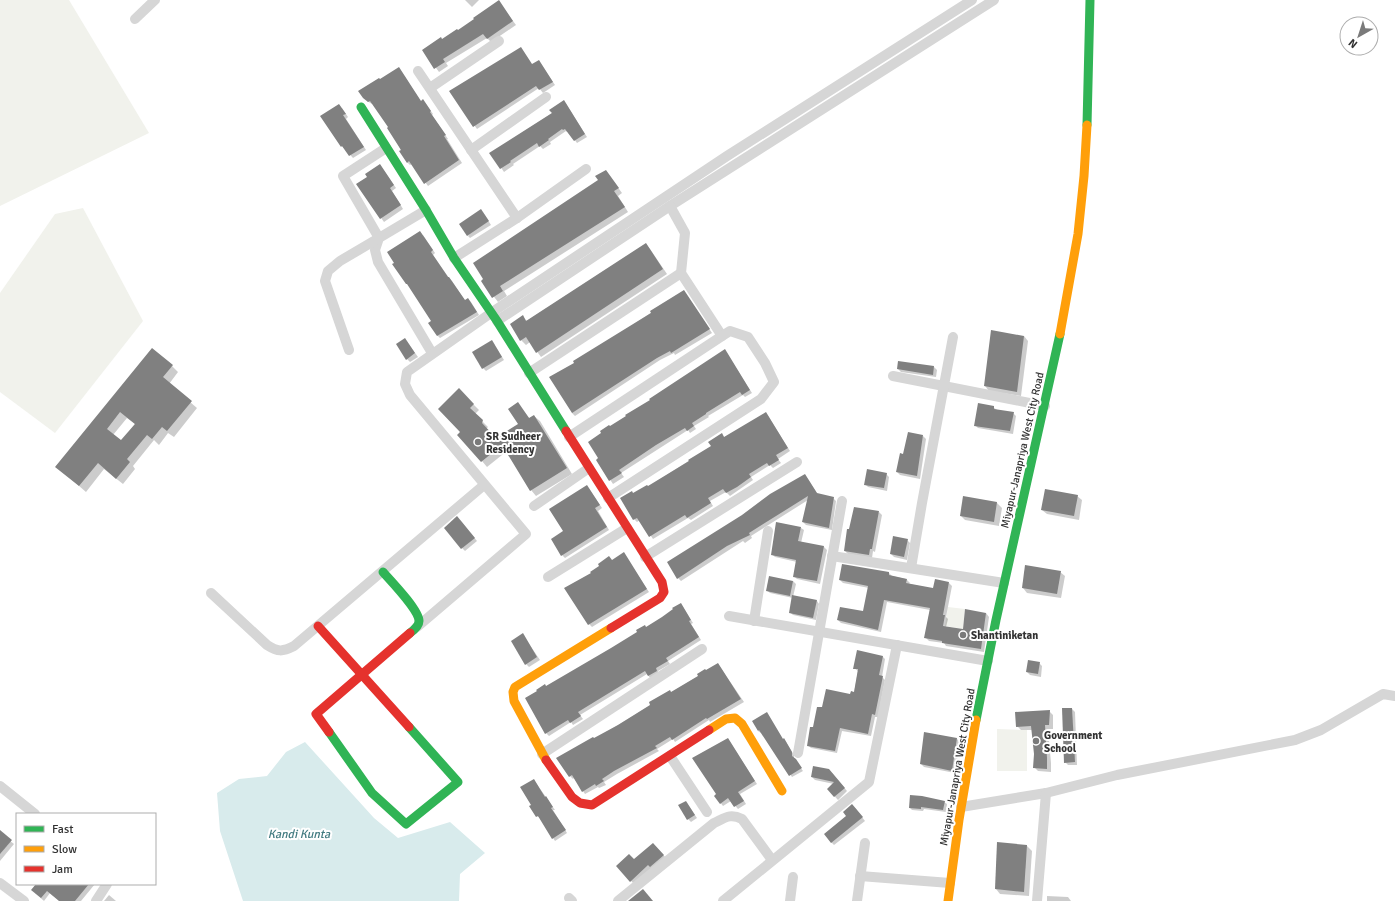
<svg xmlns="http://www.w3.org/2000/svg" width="1395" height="901" viewBox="0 0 1395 901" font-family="Signika,sans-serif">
<rect width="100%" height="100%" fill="#fff"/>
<g fill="#f1f2ec">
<polygon points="0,0 69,0 149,133 0,206"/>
<polygon points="83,208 143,321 55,433 0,392 0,293 55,214"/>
<polygon points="948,607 965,609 963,629 945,626"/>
<polygon points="997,729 1027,730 1027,771 997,771"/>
</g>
<polygon fill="#d8ebec" points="305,742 374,818 398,838 450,822 485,853 460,874 459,901 243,901 220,831 217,793 239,779 267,776 286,752"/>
<g fill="#0003" fill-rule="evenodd">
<polygon points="465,0 479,0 472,7"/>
<polygon points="499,2 516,25 491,42 487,38 446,63 448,66 439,72 423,50 458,31"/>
<polygon points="541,64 555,85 543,93 539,88 477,129 450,92 533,65"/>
<polygon points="399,68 421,102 426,104 433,114 432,115 448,139 447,139 462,163 428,186 412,164 410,165 407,162 389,127 373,103 372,104 367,101 380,80"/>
<polygon points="566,104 587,137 577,143 568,131 567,132 566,131 550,142 551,144 543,149 540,146 513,164 514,165 504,172 491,153"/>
<polygon points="342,108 348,117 346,119 366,150 353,158 342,146 322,116"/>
<polygon points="380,165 396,188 392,191 403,209 384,222 357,184 368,177"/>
<polygon points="606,171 622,193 618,196 628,212 504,291 507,296 498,302 482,281 599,181"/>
<polygon points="484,214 491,225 470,238 468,236"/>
<polygon points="423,235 435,253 433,255 449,278 452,281 465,301 468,299 471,302 479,315 440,338 437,335 433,321"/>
<polygon points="646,244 650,249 667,274 541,357 530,342 526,345 521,340 523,317 527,321"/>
<polygon points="684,291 712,333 675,355 674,353 660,360 575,416 572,413 575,363"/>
<polygon points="1024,336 1028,341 1021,396 989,391 985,386"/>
<polygon points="405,339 418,357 410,362 407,359"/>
<polygon points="492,341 504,360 486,371 483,368"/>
<polygon points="725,351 752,393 745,397 743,395 708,416 709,417 694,426 696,429 690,433 688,430 621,473 624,477 613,484 597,460 600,459 610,427"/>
<polygon points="899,362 934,367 937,370 936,377 901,372 898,369"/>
<path d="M172,366L178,372L169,384L197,408L174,437L168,433L159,445L154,440L133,466L135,469L123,484L104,469L86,492L56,466ZM127,418L135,424L121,442L113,435Z"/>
<polygon points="459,390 479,410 475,414 488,427 486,429 496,439 520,425 518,404 530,419 534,416 540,421 572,474 536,496 531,490 507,451 487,467 482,461 461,432"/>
<polygon points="993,407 997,410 1013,413 1016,416 1013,434 978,428 975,425"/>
<polygon points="768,416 790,451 778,459 781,463 773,468 770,465 751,477 753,480 730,496 726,492 710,501 713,506 691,520 688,518 653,539 640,520 637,522 634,519 634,494 648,487 712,446 722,435 725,438"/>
<polygon points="923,436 926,439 920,479 900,475 897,472 904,455"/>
<polygon points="886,474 889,477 887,491 868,487 865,484"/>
<polygon points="805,475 818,495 833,498 836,501 832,530 806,525 803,522 808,500 751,536 752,538 745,543 743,541 681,581 678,578"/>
<polygon points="587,486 602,508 598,511 609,530 565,558 562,555 564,532"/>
<polygon points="1077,496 1082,500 1079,520 1047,514 1042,510"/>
<polygon points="964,497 997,503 1002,508 999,526 965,520 961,516"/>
<polygon points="879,512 882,515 875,552 873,551 872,558 848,554 845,551"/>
<polygon points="460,520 477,541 465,551 462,548"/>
<polygon points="801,528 804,530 801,543 824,547 827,550 820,584 797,579 794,576 797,562 775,557 772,554"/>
<polygon points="907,540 910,543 907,560 894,557 891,554"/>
<polygon points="624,554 649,592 592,627 589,624 613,561"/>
<polygon points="1060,572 1065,576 1061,598 1027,593 1023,588"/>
<polygon points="889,573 892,576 906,579 910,583 909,584 934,589 949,583 952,586 946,617 948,619 946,627 963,630 986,613 989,617 984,652 946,646 944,643 929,641 925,637 930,610 887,602 881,632 841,623 838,620 864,612 869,588 843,583 840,580"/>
<polygon points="793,581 796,584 793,597 817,601 819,604 816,620 793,615 790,612 793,598 770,593 767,590"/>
<polygon points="683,607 693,623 691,624 701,640 668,661 670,664 658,671 659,674 651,679 647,674 580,715 583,719 573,725 571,722 549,736 546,733 546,687"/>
<polygon points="525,638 540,660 529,667 526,664"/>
<polygon points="882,656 885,659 882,677 885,680 878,717 875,717 871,736 842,731 837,753 811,748 808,745 823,709 854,693 858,671 854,668"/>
<polygon points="1039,663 1042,666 1041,677 1030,675 1027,672"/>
<polygon points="718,664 744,702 710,722 709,720 675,742 673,739 657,749 659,751 617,774 604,782 606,785 599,788 598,787 585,794 574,778 573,779 570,776 595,739"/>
<polygon points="1072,709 1075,712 1077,765 1068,765 1065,762"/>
<polygon points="1049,711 1053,715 1053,729 1048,729 1051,763 1051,772 1038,771 1034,767 1035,754 1033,730 1021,730 1017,726"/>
<polygon points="767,714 783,740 786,742 794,755 794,759 803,771 792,777 762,732 761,733 758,731"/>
<polygon points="728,739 757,784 740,794 746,804 738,809 731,801 723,806 715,796 717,794"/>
<polygon points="957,739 960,742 955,773 924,767 921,764"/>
<polygon points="832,773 847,791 838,800 828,789 834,784 815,780 812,777"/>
<polygon points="536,783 555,810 553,810 567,833 555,841 540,818 537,816"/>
<polygon points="686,802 697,818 691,822 688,819"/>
<polygon points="944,802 947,804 946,812 924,809 923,811 912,810 910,808"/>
<polygon points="855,808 865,821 834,845 831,842"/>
<polygon points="0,833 14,844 0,861"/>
<polygon points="998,843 1027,846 1032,851 1029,896 1000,894 996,889"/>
<polygon points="653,844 666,858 634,884 617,866 634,861"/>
<polygon points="37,884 95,884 81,901 60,901 50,893 44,901 35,893"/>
<polygon points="109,895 116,901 104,901"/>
<polygon points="1047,896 1068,897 1071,901 1047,901"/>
</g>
<g fill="#808080" fill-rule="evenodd">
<polygon points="499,0 513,21 487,39 483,34 443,59 445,62 434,69 422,50 441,37 442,39 457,29 458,30 474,19 473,18"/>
<polygon points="521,47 532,64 539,60 553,82 539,90 536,86 473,127 449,91"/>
<polygon points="399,67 421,101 423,99 431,111 430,112 446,135 444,136 459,160 424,184 409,161 407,163 399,151 401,150 387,128 388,127 370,101 368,102 363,98 358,91 379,78 380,79"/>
<polygon points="564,100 585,134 574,141 565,129 563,130 562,129 548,139 549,140 539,147 537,143 510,161 511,162 500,169 489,153 552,113 549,110"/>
<polygon points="339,104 346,114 343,115 364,147 349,156 342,146 341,147 320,116"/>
<polygon points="380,164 394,185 390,188 401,205 380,219 356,184 367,177 365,174"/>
<polygon points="606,170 619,188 614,191 625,207 500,286 503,291 492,298 481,281 483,279 473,263 598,180 595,176"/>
<polygon points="481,209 489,221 467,236 459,224"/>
<polygon points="420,231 433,250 431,252 448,277 449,277 465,300 468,298 477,312 437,336 428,323 431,321 407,284 406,284 392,264 394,263 387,252"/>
<polygon points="646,243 663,269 536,353 526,337 520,341 510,324 523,315 526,321"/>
<polygon points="684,290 710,329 671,353 670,351 657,358 572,413 549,377 574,363 573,361 651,313 650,311"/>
<polygon points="991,330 1024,336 1017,392 984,386"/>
<polygon points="405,338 415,353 406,360 396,344"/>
<polygon points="492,340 502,357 482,369 472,352"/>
<path d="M152,348L173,365L163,377L192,401L167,431L162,427L152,439L147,435L127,459L130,462L116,479L98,463L79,486L55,467ZM120,412L135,424L121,440L107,429Z"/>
<polygon points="725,349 750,390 742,395 740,392 706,413 706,414 692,423 694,426 687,431 685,428 656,445 619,470 622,473 609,481 596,460 598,458 588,442 601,433 600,431 609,425 610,426 626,416 625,415 650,400 649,399"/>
<polygon points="898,361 934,366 933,375 897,369"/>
<polygon points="459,388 474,404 470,408 483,420 482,423 496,438 518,424 508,409 518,402 529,418 534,415 567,468 530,491 502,445 481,462 457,435 460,432 438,409"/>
<polygon points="978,403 994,406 994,409 1014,412 1010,431 974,426"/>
<polygon points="766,412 788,448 776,455 779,460 769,466 767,463 749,474 751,477 737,487 726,493 723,489 708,498 711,503 687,518 685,515 649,537 637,518 633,520 620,498 632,491 633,493 647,485 648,486 689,461 688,460 711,446 708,442 722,433 724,437"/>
<polygon points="908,432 923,435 917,476 896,472 900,453 903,454"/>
<polygon points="867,469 887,473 884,488 864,485"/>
<polygon points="805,474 817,493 834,497 829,528 802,522 808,496 749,533 750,535 727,546 677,579 667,562 742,515 770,494"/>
<polygon points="587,485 600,505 595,508 607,527 561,556 551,539 563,531 549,509"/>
<polygon points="1045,489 1078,495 1074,516 1041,510"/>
<polygon points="963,496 997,502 994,522 960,516"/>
<polygon points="854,507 879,511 872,549 870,549 869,555 844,551 847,529 849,529"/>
<polygon points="457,516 475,538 461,549 444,528"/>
<polygon points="776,522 801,527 798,541 824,546 817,581 793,577 796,560 771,555"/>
<polygon points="893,536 908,539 904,557 890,554"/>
<polygon points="624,552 647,589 588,625 564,588 591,573 590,572 599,566 598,564 609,556 612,560"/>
<polygon points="842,564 889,572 889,575 907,579 906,583 933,588 935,579 949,582 943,615 945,615 943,626 963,629 965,609 986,613 981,649 942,643 942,641 924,638 930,608 884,600 878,630 837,620 840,607 863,611 868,586 839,580"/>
<polygon points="1025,565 1061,571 1057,594 1022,588"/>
<polygon points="769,576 793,581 790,596 766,591"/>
<polygon points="792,595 817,600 813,618 789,613"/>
<polygon points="681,603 691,620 689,621 699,637 666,658 668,661 656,668 657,671 648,676 645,671 578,712 581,716 570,723 568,720 545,734 525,698 537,691 536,690 545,684 546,686 611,648 637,632 636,630 645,625 646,627 662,617 673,609 672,608"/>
<polygon points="523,633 537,657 525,665 511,641"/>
<polygon points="857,650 883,656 879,675 883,676 875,715 872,714 868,734 840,728 835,751 807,746 810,727 813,727 817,707 822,707 826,689 850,694 851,691 854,692 858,669 853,669"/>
<polygon points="1028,660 1040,662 1038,674 1026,672"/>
<polygon points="718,663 741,699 707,719 706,718 672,740 670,737 655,746 657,748 614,771 602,779 604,781 596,786 595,784 582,792 572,775 569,777 556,758 593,737 594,738 618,725 650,705 649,702 670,690 671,692 698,676 697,674 705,669 706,670"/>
<polygon points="1062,708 1072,708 1075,762 1064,763"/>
<polygon points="1050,710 1049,725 1045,725 1047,758 1047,769 1033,768 1034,754 1031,726 1016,727 1015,712"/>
<polygon points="767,712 783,739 784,738 792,752 792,756 796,759 802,768 789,776 759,730 758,731 752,721"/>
<polygon points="924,732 957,738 952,771 920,764"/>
<polygon points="728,738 755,781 738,792 744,801 734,807 728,798 720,804 714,796 716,794 692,758"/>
<polygon points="813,766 829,769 845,788 834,797 827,789 834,782 811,777"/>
<polygon points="534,779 540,789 545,797 546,796 553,807 551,808 566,830 552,839 538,816 536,817 529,806 531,805 520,787"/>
<polygon points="910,795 922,796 945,801 943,810 921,807 921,809 909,808"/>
<polygon points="686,801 695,815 687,820 678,805"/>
<polygon points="852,804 863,817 831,843 824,834 846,816 843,812"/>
<polygon points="0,830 12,840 0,854"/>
<polygon points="997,842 1027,845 1024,892 995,889"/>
<polygon points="653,843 664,855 650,867 648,865 630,882 616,866 629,854 634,859"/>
<polygon points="36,884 89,884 75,901 59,901 47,891 41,898 31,890"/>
<polygon points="643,889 653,901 628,901"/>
</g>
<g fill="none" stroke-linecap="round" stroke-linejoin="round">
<g stroke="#d6d6d6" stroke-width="10">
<polyline points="135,19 155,0"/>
<polyline points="418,71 517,218"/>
<polyline points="430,88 499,41"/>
<polyline points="471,150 546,97"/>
<polyline points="426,210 379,238 375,250 378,262 432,353"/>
<polyline points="454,258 517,218 586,169"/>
<polyline points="497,321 670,206 994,0"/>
<polyline points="349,350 325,281 328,271 340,261 379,238 343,176 386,148"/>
<polyline points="529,373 681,273"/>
<polyline points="893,376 1045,406"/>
<polyline points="569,437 722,336 681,273 685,233 670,206"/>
<polyline points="608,498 761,399 774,382 765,363 748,337 730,331 722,336"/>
<polyline points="534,506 589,468"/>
<polyline points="832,556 1004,583"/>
<polyline points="645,557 797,462"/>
<polyline points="911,568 922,503 953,337"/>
<polyline points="548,577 627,528"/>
<path d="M211,593L267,645C278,652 282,652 294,646L484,485"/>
<polyline points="729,616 988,661"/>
<polyline points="754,621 768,531"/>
<polyline points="417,627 526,534 410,395 405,384 407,372 491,313 727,156 972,0"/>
<polyline points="798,753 842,501"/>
<polyline points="542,754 702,649"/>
<polyline points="670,756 707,812"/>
<polyline points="0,786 35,814"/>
<polyline points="961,807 1046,793 1117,775 1295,740 1321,730 1383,694 1395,696"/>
<polyline points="860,876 950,883"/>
<polyline points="0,883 24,901"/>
<polyline points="569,898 572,901"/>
<polyline points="96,901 107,884"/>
<path d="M618,901L714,823C725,818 730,813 742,819L772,860"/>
<polyline points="723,901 869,782 897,645"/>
<polyline points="790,901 793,877"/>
<polyline points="857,901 865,843"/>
<polyline points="1037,901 1046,793"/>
</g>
<g stroke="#30b455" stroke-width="9">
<polyline points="361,107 426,210 454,258 497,321 566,431"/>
<polyline points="1087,125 1090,0"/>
<path d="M383,572C391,581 419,610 419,621C419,626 414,630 410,633"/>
<polyline points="976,720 996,620 1060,334"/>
<polyline points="329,732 372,793 406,824 458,782 409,727"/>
</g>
<g stroke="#ff9f0a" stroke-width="9">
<polyline points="1060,334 1078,234 1084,176 1087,125"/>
<polyline points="709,730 726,719 735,718 742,724 782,791"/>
<polyline points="546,760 514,701 513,692 515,687 611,628"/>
<polyline points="948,901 959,820 976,720"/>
</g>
<g stroke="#e5322d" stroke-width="9">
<polyline points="566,431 662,582 664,592 660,598 611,628"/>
<polyline points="318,626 409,727"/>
<polyline points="329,732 316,714 410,633"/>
<polyline points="546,760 572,797 580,803 592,805 709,730"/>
</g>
</g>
<g fill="#7a7a7a" stroke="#fff" stroke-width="1.5">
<circle cx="478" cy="442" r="4"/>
<circle cx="963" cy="635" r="4"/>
<circle cx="1036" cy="741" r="4"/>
</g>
<g text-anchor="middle" stroke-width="4" stroke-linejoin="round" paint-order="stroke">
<g font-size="11" font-weight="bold" fill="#323232" stroke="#fff" text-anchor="start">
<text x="486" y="440">SR Sudheer<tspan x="486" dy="13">Residency</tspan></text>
<text x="971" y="639">Shantiniketan</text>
<text x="1044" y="739">Government<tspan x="1044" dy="13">School</tspan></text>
</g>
<g font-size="11" fill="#323232" stroke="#fff">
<text transform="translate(1022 450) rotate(-77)" y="4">Miyapur-Janapriya West City Road</text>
<text transform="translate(957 767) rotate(-80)" y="4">Miyapur-Janapriya West City Road</text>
</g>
<g font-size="12" font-style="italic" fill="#427b81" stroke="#fff">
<text x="299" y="838">Kandi Kunta</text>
</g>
</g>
<rect x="16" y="813" width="140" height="72" fill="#ffffff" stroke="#adadad"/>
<rect x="24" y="826" width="20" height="6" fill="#30b455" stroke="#adadad"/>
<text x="52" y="833" font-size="12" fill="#323232">Fast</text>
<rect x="24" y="846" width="20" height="6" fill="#ff9f0a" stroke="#adadad"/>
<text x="52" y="853" font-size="12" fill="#323232">Slow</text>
<rect x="24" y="866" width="20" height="6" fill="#e5322d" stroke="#adadad"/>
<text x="52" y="873" font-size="12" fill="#323232">Jam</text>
<g transform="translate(1359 36) rotate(219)"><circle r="19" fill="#ffffff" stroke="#adadad"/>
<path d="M0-3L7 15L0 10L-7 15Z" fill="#7a7a7a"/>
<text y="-6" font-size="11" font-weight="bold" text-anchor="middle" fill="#323232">N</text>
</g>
</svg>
